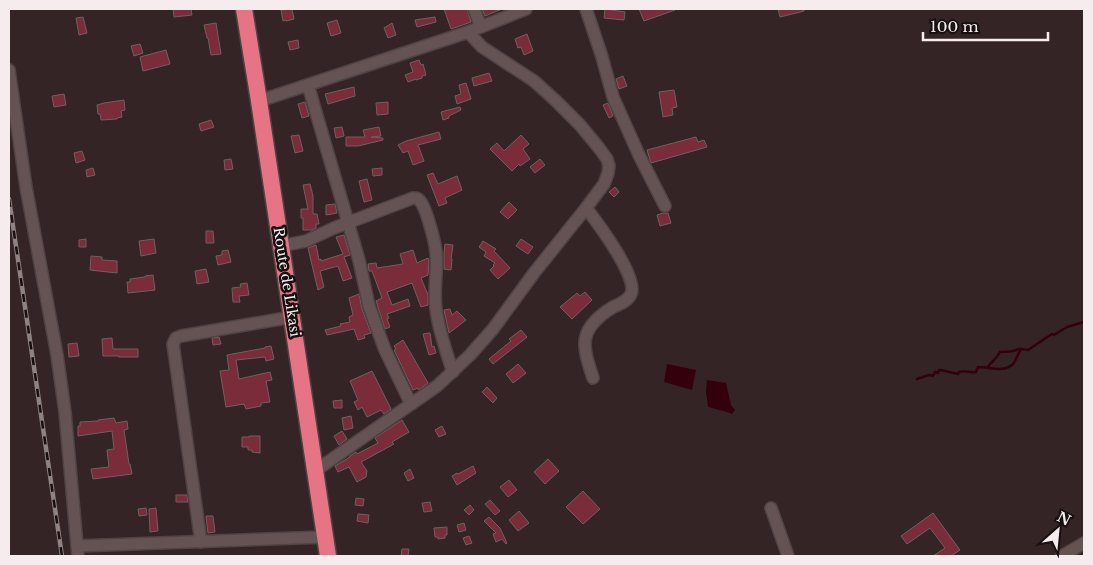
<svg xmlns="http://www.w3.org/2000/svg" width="1093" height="565" viewBox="0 0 1093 565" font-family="'Libre Baskerville',serif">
<rect width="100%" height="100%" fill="#342426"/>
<g fill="#34000b">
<polygon points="667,364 696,370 692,390 664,382"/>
<polygon points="707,380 726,383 731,405 735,410 732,414 727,412 708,407 706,392"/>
</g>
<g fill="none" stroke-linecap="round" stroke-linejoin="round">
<g stroke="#34000b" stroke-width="2.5">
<path d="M988,367C992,360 996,360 1000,352C1006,351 1013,353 1018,349H1021"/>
<path d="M917,379L929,375L933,376L935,372L938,373L939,370H941L958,374L959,372C965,370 970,373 976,372L978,367C990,367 1004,373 1013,364C1016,360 1018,354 1021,349L1028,350L1052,334L1054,335L1067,327L1084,322"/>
</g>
</g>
<g fill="#7a2c3a" stroke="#715f60">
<polygon points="173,9 191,9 192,15 174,17"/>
<polygon points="292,9 294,19 286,21 286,20 283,21 281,10"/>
<polygon points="444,9 467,9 471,22 451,29"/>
<polygon points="482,9 502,9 485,16"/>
<polygon points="605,9 625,12 624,20 604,18"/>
<polygon points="639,9 675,9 675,10 644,21"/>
<polygon points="778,9 804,9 804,11 780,17"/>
<polygon points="83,17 87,33 79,35 76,18"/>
<polygon points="435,17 436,22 417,27 415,20"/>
<polygon points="337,20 341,33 331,36 327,23"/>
<polygon points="216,23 221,54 211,55 208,38 207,38 204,25"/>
<polygon points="392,23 396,35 388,38 384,28"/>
<polygon points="527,34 533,51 524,55 521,47 518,48 515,39"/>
<polygon points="298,40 299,48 290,50 288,42"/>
<polygon points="140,44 143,53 134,56 131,46"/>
<polygon points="166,50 170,64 143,71 140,57"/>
<polygon points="419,60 421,65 423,64 426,75 422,76 422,78 416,80 416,79 408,82 405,75 413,72 410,63"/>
<polygon points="489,73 492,81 474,86 472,78"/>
<polygon points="623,76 627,86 619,89 616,79"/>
<polygon points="466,83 471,99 457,104 455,96 461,94 459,85"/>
<polygon points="354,87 355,96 328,104 325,94"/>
<polygon points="674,90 677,107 672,108 673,115 663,117 659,92"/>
<polygon points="64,94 66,105 54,107 52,96"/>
<polygon points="124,100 125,110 121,111 122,117 117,118 117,119 101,120 100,114 98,114 97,105 104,103"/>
<polygon points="305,102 309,116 302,118 298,104"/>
<polygon points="388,102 388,114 377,115 376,103"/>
<polygon points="608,103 613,116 609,118 603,105"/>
<polygon points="460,107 461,110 449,116 449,118 443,120 441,112"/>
<polygon points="211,120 214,127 201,131 199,124"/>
<polygon points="342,127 344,136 336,138 334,128"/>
<polygon points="379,127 381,136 371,137 383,138 383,140 358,146 346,146 346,137 365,137 363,130"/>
<polygon points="439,132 441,139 418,145 424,161 413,165 408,151 403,153 398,145 406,141"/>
<polygon points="299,135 303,151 295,153 291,136"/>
<polygon points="521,135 529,144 523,149 530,159 520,166 519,164 512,171 490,149 497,143 504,151"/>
<polygon points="696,137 698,142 704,140 707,147 651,163 647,150"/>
<polygon points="82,151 85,160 76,163 74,153"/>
<polygon points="231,159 233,169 225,170 224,160"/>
<polygon points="540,159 545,165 535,173 530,167"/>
<polygon points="93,168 95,175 87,177 86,170"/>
<polygon points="382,168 382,175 373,176 372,169"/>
<polygon points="433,173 438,184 457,176 462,190 445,198 447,203 439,206 427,175"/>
<polygon points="367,179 372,200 364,202 359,181"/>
<polygon points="310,184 313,196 313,214 317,214 319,224 316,224 316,228 312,230 303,230 303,218 301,218 301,209 308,209 303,185"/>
<polygon points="615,187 619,192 614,197 609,192"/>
<polygon points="509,202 517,210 508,219 500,212"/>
<polygon points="335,204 337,213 326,215 326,205"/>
<polygon points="663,213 668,213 671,223 660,226 657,215"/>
<polygon points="206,231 213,231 214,243 206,243"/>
<polygon points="344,235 350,255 344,257 352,278 343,281 338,266 320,271 324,287 318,290 308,248 316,245 319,260 321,259 321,261 343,254 336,237"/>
<polygon points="86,239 86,247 79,247 79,240"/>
<polygon points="154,239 156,253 141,256 139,241"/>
<polygon points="521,239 533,247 528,254 516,246"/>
<polygon points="483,241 496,249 494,251 510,268 498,279 490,270 494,266 493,265 495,263 484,256 486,252 479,247"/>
<polygon points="445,244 453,245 451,259 452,259 451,270 444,269 444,254"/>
<polygon points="228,250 231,262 218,265 216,256 222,255 222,251"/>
<polygon points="413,250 417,263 428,258 429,260 428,275 421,278 428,295 428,305 421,307 412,283 387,292 392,305 408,299 410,306 387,314 389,318 387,319 390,327 385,329 376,301 382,298 372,271 369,271 368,264 376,263 377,268 403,264 400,254"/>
<polygon points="91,256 102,257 102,260 117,261 117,273 90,270"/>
<polygon points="206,269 209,282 197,284 195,271"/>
<polygon points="153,275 155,290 128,293 127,282 130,282 130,279 145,277 145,276"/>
<polygon points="247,283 249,295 239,296 240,302 233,302 232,288 241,287 240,284"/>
<polygon points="585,292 592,300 572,319 560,307 577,293 580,296"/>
<polygon points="359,294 362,309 371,333 364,335 365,338 358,340 354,329 327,335 325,330 341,326 340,324 350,322 349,317 353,315 349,298"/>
<polygon points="450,309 452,315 457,311 466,320 449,333 444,310"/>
<polygon points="521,330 527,337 493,364 489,359 511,341 509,339"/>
<polygon points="430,333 432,347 434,346 436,353 429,355 423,334"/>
<polygon points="219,337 221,344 213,345 212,338"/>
<polygon points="112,338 113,349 138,349 138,357 119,357 119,356 103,356 102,339"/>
<polygon points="403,340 428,383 419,390 418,388 413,390 394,350 396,349 394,346"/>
<polygon points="77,343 79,356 69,357 68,344"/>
<polygon points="271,346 274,359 266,361 265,357 236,360 239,379 270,372 272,380 266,381 270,402 261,403 261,406 246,409 244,404 226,407 220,371 229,370 227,355 265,348 265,347"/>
<polygon points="518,364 526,373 513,383 506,374"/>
<polygon points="372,371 391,409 384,414 381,410 367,417 362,407 358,410 354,402 358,400 350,381"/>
<polygon points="487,387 497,398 493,403 482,392"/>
<polygon points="342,400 342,408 334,408 333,401"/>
<polygon points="351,416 353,428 344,430 342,418"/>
<polygon points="114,418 116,423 127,421 128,429 124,430 129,464 130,464 132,474 93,479 91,469 109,467 107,450 114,449 112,431 78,436 78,426 80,426 80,422 98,421 98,420"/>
<polygon points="402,420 409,432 392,442 394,444 361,462 367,471 366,477 357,482 349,467 338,472 335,466 350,457 350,456 356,452 357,454 378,443 375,438"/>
<polygon points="442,426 446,434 439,437 435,430"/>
<polygon points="342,431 347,439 339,445 334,436"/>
<polygon points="249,436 260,436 260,453 252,452 252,450 248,450 248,447 242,447 242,437 249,437"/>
<polygon points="548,459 559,471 545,484 534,472"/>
<polygon points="473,466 476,473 457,485 452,476 457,473 458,474"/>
<polygon points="410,469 414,478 408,481 404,473"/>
<polygon points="509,480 517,490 508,497 500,487"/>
<polygon points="583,491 600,509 583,524 566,507"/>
<polygon points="176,495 187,495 188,502 176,502"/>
<polygon points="356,498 364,499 363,506 355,505"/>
<polygon points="490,500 500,511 495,515 485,504"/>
<polygon points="430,502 432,511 424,512 422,503"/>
<polygon points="470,505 474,510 469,515 464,510"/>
<polygon points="146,508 147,515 139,516 138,509"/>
<polygon points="156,508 158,531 150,532 149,509"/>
<polygon points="519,511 529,523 518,531 509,520"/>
<polygon points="933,513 960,550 951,556 933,556 945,548 930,528 907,544 901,536"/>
<polygon points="358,514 369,515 368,523 357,521"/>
<polygon points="206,516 213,516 215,532 208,533"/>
<polygon points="489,517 500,528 507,543 506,544 502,539 496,542 493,534 496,533 484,521"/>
<polygon points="464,523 466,530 459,532 457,525"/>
<polygon points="447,527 447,535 445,535 445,538 438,539 438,537 435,537 434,528"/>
<polygon points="469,536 472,543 466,545 463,538"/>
<polygon points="402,549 409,549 408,556 401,556"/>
</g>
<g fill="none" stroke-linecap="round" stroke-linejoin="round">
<g stroke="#504344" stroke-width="14">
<g id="minor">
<polyline points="474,9 481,27"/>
<polyline points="586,9 602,57 613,97 639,155 665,206"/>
<polyline points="9,70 26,187 57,355 65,412 78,556"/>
<polyline points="308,85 359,260 369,306 385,350 411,404"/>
<polyline points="259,101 468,32 526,9"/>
<path d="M586,208C597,222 639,278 631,294C628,301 620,304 613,307C600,315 584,328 585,345C585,356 590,368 593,378"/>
<path d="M281,246L306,241L334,228L413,198C417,198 418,198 420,201C426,207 435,242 436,252C438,271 433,290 436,309C439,331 446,352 453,372"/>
<polyline points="315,471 437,386 470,355 493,329 534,273 586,208 604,184 608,173 609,166 607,159 599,148 580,125 555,100 534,81 482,47 468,32"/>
<polyline points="771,508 788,556"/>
<polyline points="201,542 173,344 176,338 181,336 292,317"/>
<polyline points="77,546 325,537"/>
<polyline points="1062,556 1084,543"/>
</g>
</g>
<g stroke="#504344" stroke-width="19">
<polyline id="highway" points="244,9 259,101 328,556"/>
</g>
<use href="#minor" stroke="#655354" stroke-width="11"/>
<use href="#highway" stroke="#e67484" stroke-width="16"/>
<g stroke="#908284" stroke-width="4.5">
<polyline id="rail" points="9,199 62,556"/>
</g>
<use href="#rail" stroke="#171010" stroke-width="2.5" stroke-dasharray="8" stroke-linecap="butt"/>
</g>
<g text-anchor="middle" stroke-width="5" stroke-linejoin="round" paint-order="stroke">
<g font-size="14" fill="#f7eced" stroke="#171010">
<text transform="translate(287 282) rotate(81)" y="5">Route de Likasi</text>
</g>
</g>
<rect width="1093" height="565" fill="none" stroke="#f7eced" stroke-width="20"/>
<g transform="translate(1058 530) rotate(27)" stroke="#171010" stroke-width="4" paint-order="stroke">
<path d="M0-4L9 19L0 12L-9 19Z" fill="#f7eced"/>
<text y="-8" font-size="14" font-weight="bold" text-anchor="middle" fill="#f7eced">N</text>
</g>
<path d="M923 32v8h125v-8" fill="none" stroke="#f7eced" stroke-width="2.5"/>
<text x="930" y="32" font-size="15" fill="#f7eced" stroke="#171010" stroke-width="4" paint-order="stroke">100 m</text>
</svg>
